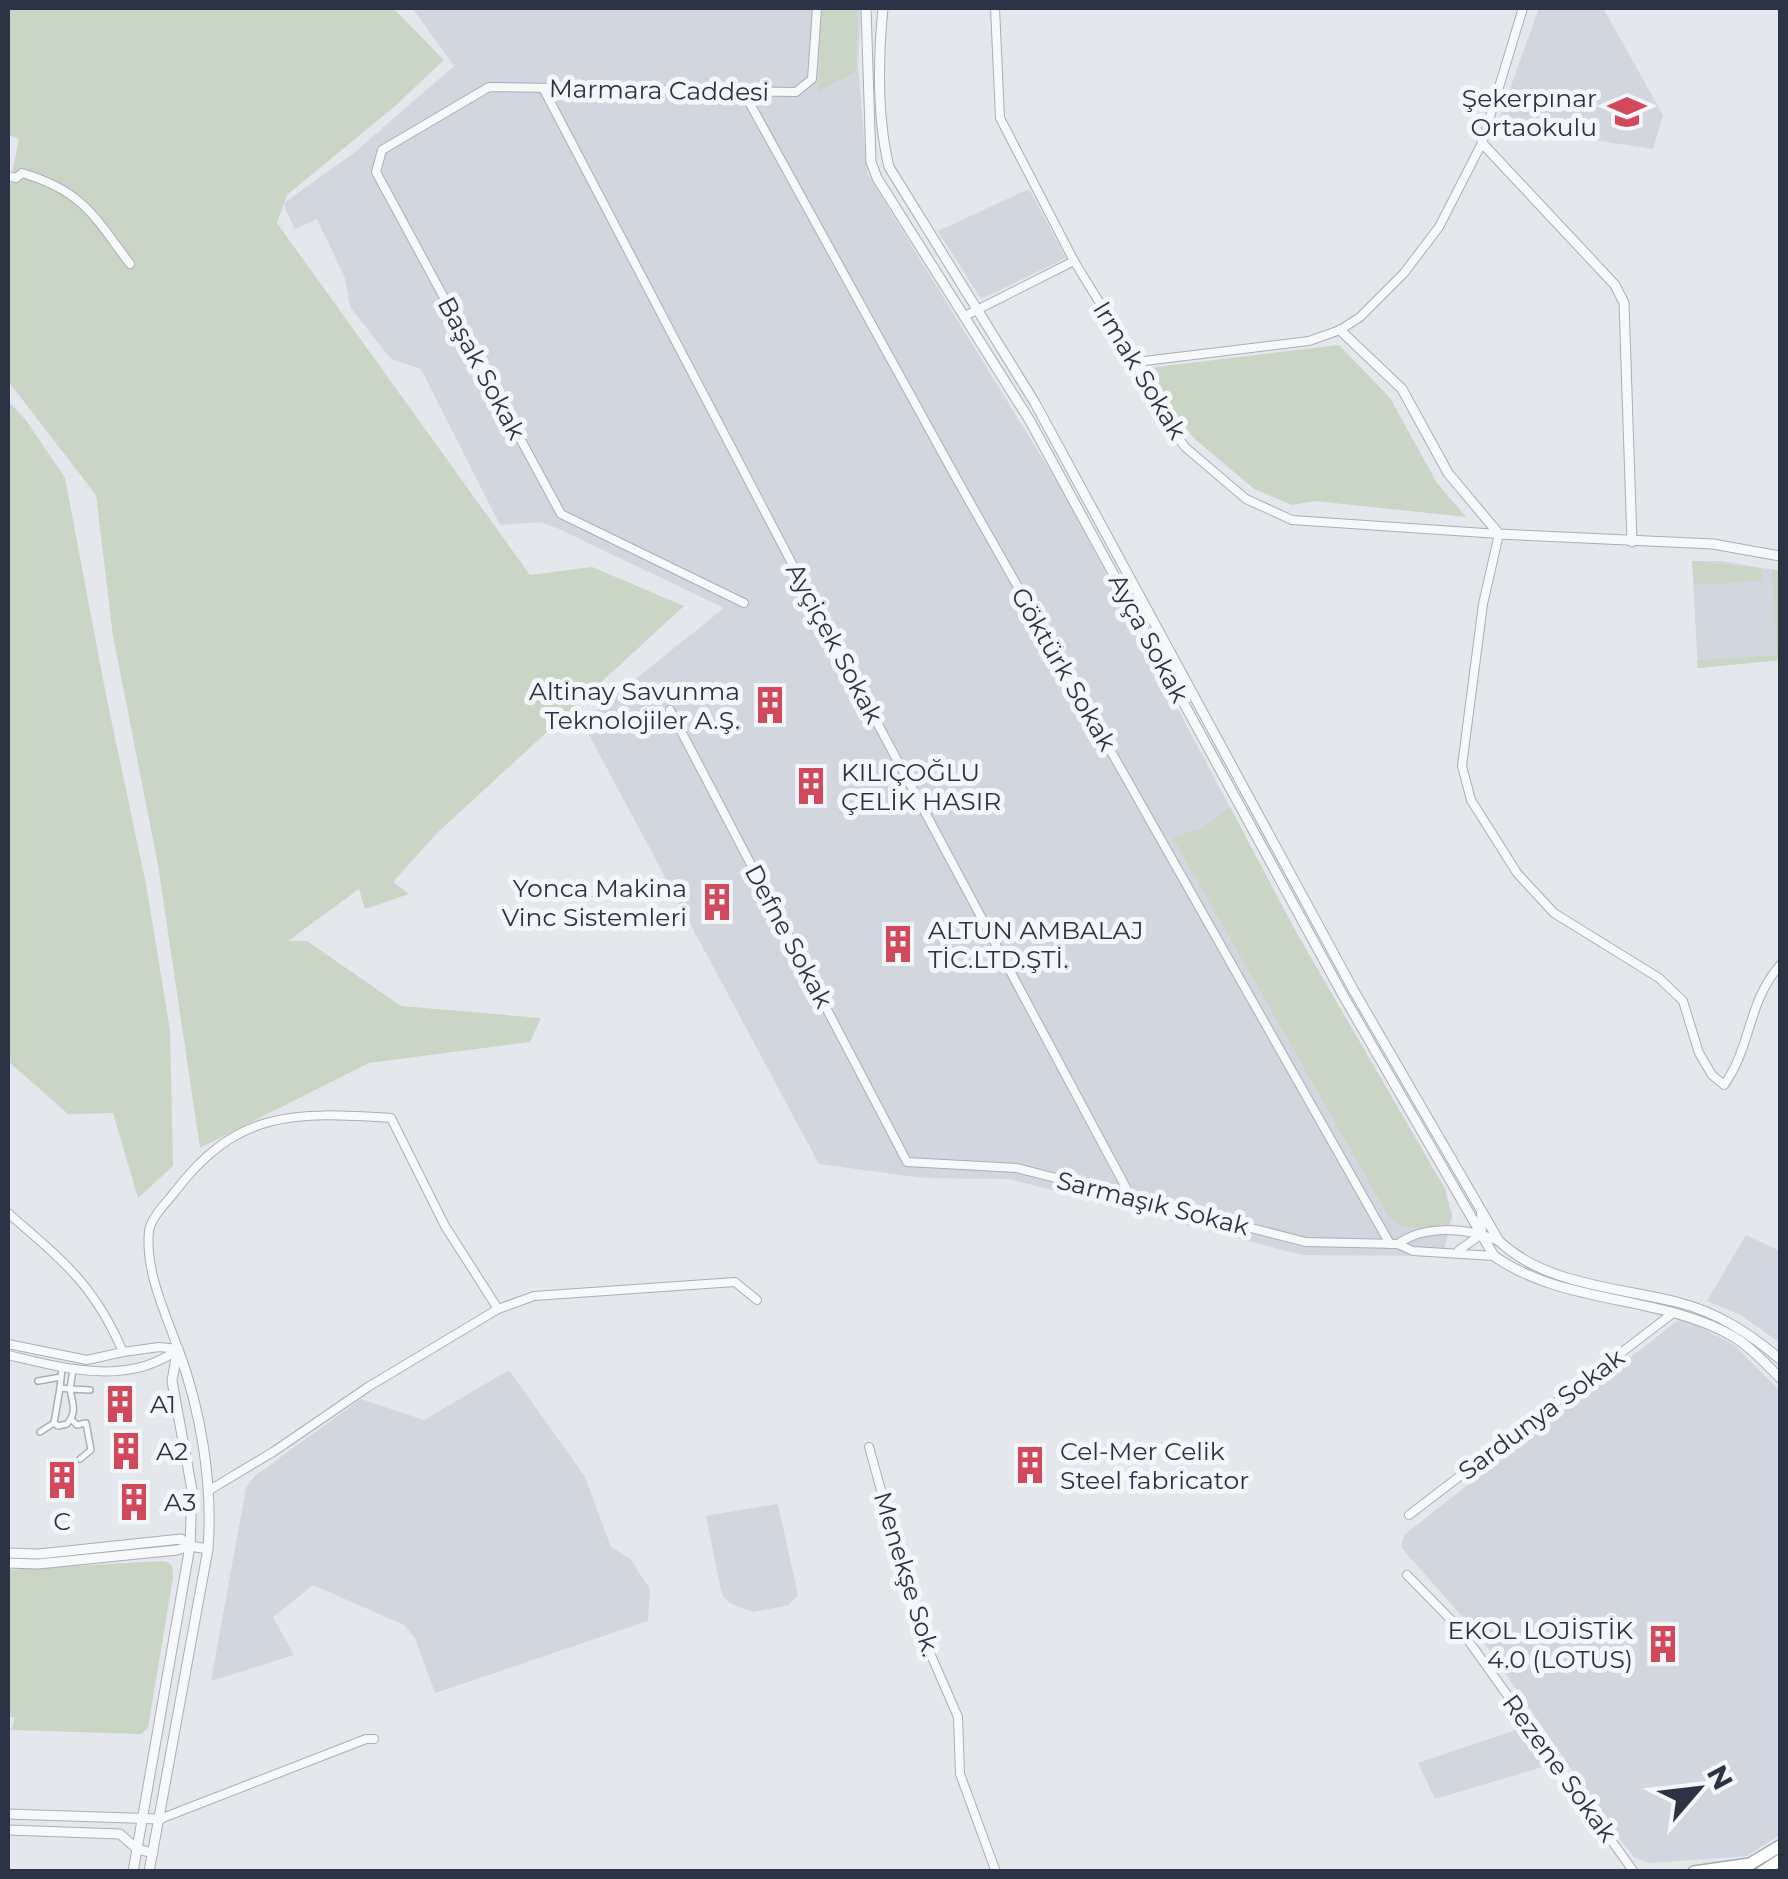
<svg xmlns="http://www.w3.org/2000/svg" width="1788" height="1879" viewBox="0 0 1788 1879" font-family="Montserrat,sans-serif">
<rect width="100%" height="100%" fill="#e4e7ec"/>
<g fill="#d2d6de">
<polygon points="412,8 861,8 858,66 867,173 1063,492 1296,932 1445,1189 1452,1216 1443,1256 1302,1255 1009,1179 924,1178 819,1164 582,722 724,608 557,528 540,522 500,525 421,369 391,359 350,307 345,278 317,219 295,229 286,211 284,203 355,152 454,66"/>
<polygon points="1539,8 1603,8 1663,115 1653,149 1497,125"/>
<polygon points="1029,189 1066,258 981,299 938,231"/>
<polygon points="1692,561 1721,561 1780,571 1780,660 1698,668"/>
<polygon points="1746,1235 1780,1251 1780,1343 1741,1315 1707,1301"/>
<polygon points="1682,1317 1734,1345 1780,1391 1780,1835 1747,1856 1649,1863 1634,1857 1613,1830 1481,1638 1401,1547 1404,1535"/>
<polygon points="509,1370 585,1477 611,1547 630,1559 650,1589 648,1621 435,1693 415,1638 404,1625 313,1585 273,1617 294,1655 211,1681 246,1488 256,1475 361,1399 424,1420"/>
<polygon points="778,1504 798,1595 789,1605 753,1612 730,1603 722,1595 706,1516"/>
<polygon points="1522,1728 1546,1766 1435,1799 1418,1763"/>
</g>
<g fill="#c9d6c5">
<polygon points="8,8 393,8 444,60 395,106 287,195 277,223 530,575 592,567 684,606 437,833 393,882 409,894 365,909 359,889 288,941 307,941 401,1006 541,1018 530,1042 369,1063 200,1148 158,865 113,636 96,495 8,381 8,193 19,139 8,135"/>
<polygon points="822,8 858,8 856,72 818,91"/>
<polygon points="1339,345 1390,398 1437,483 1466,517 1315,501 1292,505 1254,489 1195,439 1169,408 1148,368"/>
<polygon points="8,401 25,419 65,478 107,700 147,889 170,1031 173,1166 138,1198 113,1113 68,1114 8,1061"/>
<polygon points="1692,561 1761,568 1762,581 1694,585"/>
<polygon points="1772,569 1780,571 1780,660 1698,668 1697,660 1777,655"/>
<polygon points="1230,807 1296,932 1445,1189 1452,1216 1447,1228 1403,1227 1389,1217 1173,838 1204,827"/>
<polygon points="160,1561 167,1562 172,1566 173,1578 148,1728 141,1734 11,1730 15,1718 8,1716 8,1570"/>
</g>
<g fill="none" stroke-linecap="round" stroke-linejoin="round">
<g stroke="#a9aeb7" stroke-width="8">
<g id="pedestrian">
<polyline points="62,1368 60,1388 70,1389 73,1370"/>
<polyline points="38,1381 61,1377"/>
<path d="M60,1388L54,1423L58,1426L67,1424C78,1411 72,1403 70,1389L90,1390"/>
<polyline points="71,1419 77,1425 86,1423 91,1450 80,1459"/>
<polyline points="40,1432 54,1423"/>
</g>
</g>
<g stroke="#a9aeb7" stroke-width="10">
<g id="minor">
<path d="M995,8L1000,118L1074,261L1136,362L1157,410L1185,447L1246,499L1292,520L1499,534L1483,604L1462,766L1471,800L1517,873L1554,913L1659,978L1683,1001L1699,1053L1712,1075L1724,1085C1752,1046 1747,1003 1780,965"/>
<polyline points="543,88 797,573 1131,1197"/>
<polyline points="743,91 959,483 1390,1244"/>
<path d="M8,176L16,178L22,173C83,191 94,216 130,264"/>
<polyline points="965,316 1074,261"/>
<polyline points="1136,362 1309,341 1340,330 1360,317 1404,273 1439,227 1482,143 1523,8"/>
<polyline points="744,603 561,514 376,172 382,150 489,87 796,92 812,79 817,8"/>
<polyline points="670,710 907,1162 1017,1168 1306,1242 1398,1244 1413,1251 1494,1256"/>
<path d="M8,1213C62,1260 94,1284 123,1352"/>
<path d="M1398,1244C1423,1225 1468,1227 1498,1241"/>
<polyline points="1459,1250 1482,1234 1481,1212"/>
<polyline points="8,1344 87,1360 123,1352 159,1347 178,1349"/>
<path d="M178,1349C165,1311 145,1272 149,1231C151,1218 165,1204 174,1193C237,1109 295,1112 391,1118L445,1226L498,1309"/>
<path d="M8,1355C63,1368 129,1387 178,1349"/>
<polyline points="869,1447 920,1630 958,1717 960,1774 996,1872"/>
<polyline points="208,1491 273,1452 368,1387 498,1309 534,1296 735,1282 757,1300"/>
<polyline points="1409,1515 1673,1313"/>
<polyline points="1407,1575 1460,1629 1634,1872"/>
<polyline points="160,1819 366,1739 374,1739"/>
</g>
</g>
<g stroke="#a9aeb7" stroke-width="11">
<g id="tertiary">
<path d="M866,8L871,162L877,178L1030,421L1344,997L1494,1256C1565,1306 1661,1294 1734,1337C1752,1348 1766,1364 1780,1378"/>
<path d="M883,8C878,59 877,117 889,167L1035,403L1354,991L1499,1241C1547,1286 1619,1287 1680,1303C1719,1313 1750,1334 1780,1359"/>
<polyline points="1482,143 1615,285 1624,303 1632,542"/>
<polyline points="1340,330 1402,389 1448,473 1499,534 1713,544 1780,556"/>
<polyline points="8,1553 39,1554 181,1539 190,1546 208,1549"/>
<polyline points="8,1563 38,1564 177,1550 190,1546"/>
<polyline points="8,1814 160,1819"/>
<polyline points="8,1830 120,1834 137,1849 153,1853"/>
<polyline points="133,1872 190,1546 192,1490 172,1381 177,1352"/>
<path d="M149,1872L208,1549C213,1484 201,1410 178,1349"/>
</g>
</g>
<g stroke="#a3abb8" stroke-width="14">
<g id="primary">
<polyline points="1694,1872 1750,1864 1780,1846"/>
<polyline points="1762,1872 1780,1860"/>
</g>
</g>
<use href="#pedestrian" stroke="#f7f8fa" stroke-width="5"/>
<use href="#minor" stroke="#f7f8fa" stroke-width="8"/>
<use href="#tertiary" stroke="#f7f8fa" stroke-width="9"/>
<use href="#primary" stroke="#fff" stroke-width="11"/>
</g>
<defs>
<g id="school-bare" transform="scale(3)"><path d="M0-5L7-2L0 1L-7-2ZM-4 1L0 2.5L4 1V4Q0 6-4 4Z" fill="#d1495b" stroke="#f4f6f9" stroke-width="2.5" paint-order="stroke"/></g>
<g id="building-bare" transform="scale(3)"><path d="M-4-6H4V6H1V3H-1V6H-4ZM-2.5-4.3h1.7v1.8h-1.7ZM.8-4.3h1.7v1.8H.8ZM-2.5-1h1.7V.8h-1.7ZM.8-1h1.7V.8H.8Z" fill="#d1495b" stroke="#f4f6f9" stroke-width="2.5" paint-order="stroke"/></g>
</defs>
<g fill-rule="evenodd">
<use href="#school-bare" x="1627" y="112"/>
<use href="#building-bare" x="770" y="705"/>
<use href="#building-bare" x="811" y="786"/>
<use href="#building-bare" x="717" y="902"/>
<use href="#building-bare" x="898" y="944"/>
<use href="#building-bare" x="120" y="1404"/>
<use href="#building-bare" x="126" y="1451"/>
<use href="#building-bare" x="1030" y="1465"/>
<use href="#building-bare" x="62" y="1480"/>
<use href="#building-bare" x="134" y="1502"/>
<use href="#building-bare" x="1663" y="1644"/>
</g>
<g text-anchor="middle" stroke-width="10" stroke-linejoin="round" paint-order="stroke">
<g font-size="25" fill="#2b3445" stroke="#f4f6f9">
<text transform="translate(659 90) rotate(1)" y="9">Marmara Caddesi</text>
<text transform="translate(482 368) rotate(62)" y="9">Başak Sokak</text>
<text transform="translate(1140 370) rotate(59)" y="9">Irmak Sokak</text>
<text transform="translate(1149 638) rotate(62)" y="9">Ayça Sokak</text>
<text transform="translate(835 643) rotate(62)" y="9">Ayçiçek Sokak</text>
<text transform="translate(1064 669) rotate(60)" y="9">Göktürk Sokak</text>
<text transform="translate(789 936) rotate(62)" y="9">Defne Sokak</text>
<text transform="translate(1153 1203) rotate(14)" y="9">Sarmaşık Sokak</text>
<text transform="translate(1541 1414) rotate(-37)" y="9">Sardunya Sokak</text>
<text transform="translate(907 1574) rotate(73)" y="9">Menekşe Sok.</text>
<text transform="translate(1560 1768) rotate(54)" y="9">Rezene Sokak</text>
</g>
<g font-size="25" fill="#2b3445" stroke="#f4f6f9" text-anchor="start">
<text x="1597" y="107" text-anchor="end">Şekerpınar<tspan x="1597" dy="29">Ortaokulu</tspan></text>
<text x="740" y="700" text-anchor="end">Altinay Savunma<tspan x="740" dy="29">Teknolojiler A.Ş.</tspan></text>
<text x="841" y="781">KILIÇOĞLU<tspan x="841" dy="29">ÇELİK HASIR</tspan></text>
<text x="687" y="897" text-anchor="end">Yonca Makina<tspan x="687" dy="29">Vinc Sistemleri</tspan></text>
<text x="928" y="939">ALTUN AMBALAJ<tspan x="928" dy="29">TİC.LTD.ŞTİ.</tspan></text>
<text x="150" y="1413">A1</text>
<text x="156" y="1460">A2</text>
<text x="1060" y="1460">Cel-Mer Celik<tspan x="1060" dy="29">Steel fabricator</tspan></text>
<text x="164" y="1511">A3</text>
<text x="62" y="1530" text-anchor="middle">C</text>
<text x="1633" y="1639" text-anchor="end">EKOL LOJİSTİK<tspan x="1633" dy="29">4.0 (LOTUS)</tspan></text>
</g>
</g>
<rect width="1788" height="1879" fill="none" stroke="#2b3445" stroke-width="20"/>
<g transform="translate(1698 1789) rotate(62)" stroke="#f4f6f9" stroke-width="8" paint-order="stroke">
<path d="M0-8L18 38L0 25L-18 38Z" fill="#2b3445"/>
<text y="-15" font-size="28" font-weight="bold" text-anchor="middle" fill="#2b3445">N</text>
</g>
</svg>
